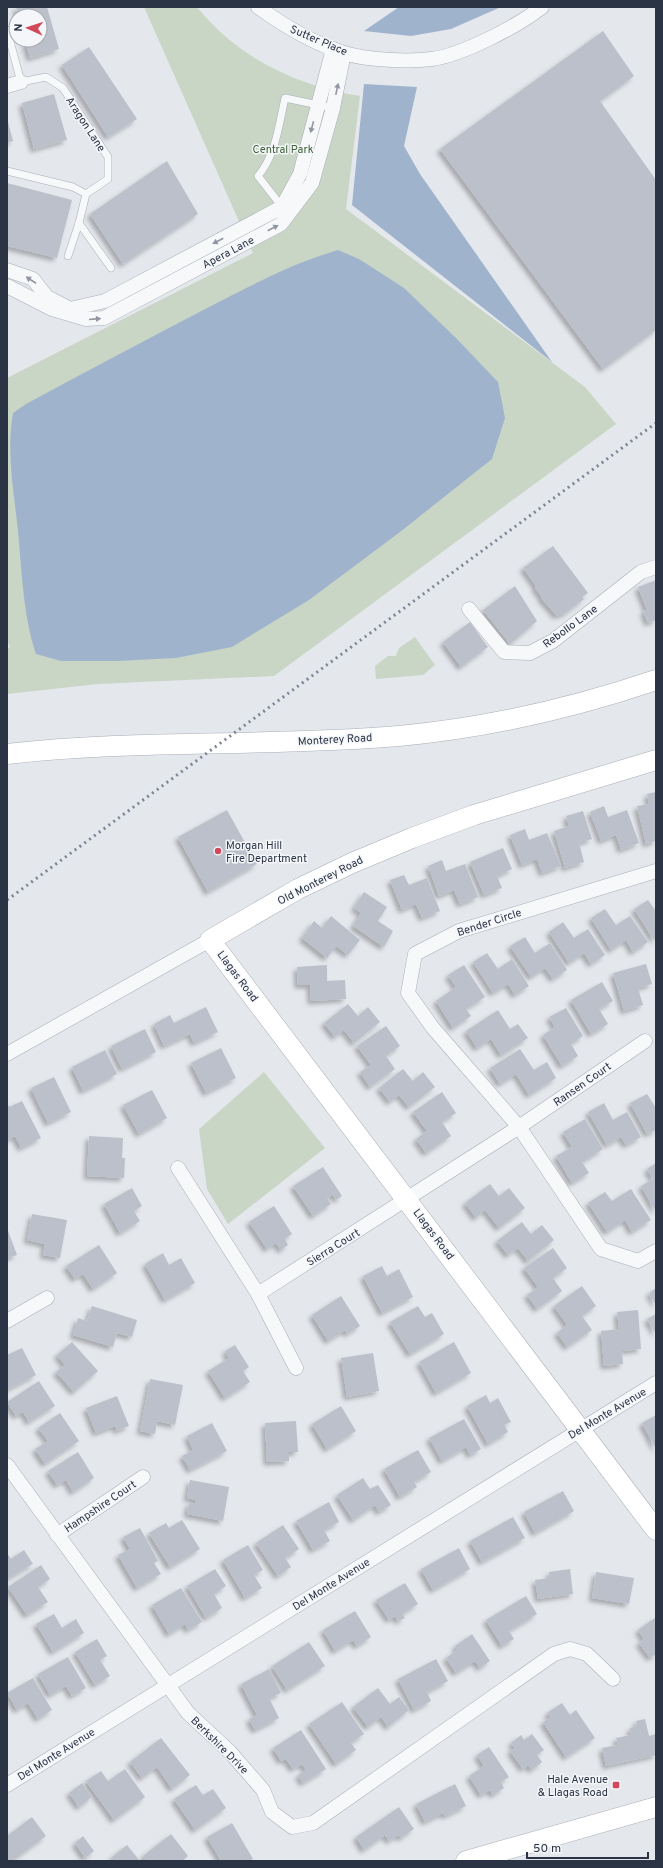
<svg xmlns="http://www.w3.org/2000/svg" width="663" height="1868" viewBox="0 0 663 1868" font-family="Overpass,sans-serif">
<defs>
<filter id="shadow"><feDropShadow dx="-3.5" dy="3.5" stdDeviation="2" flood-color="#0004"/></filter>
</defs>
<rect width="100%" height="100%" fill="#e4e7ec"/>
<g fill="#c9d6c5">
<path d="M144,7H197C238,58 297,86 360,96L346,209L585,387L616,424L274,676L98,684L7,694V649L10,647L7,640V378L253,253Z"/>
<polygon points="415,637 435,665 423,675 376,679 375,666 388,656 396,656 399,648"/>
<polygon points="264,1072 325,1148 228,1224 207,1189 199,1129"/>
</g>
<g fill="#9fb4cc">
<polygon points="399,7 501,7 451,29 411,36 364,31"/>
<polygon points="364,84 417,87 404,146 420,174 552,362 352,205"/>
<path d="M338,250L359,259L404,288L456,338L498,382L505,418L492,459L400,532L309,600L232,647L176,658L117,661H61L36,654C23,615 22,572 18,531C14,493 6,451 13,413L26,404C87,371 149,338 211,306C252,285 293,263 338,250Z"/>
</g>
<g fill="#bbc0ca" filter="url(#shadow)">
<polygon points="16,7 47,7 59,49 30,58 25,40 40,40 40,16 18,16"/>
<polygon points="603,31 634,76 600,101 656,180 656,330 603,369 440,149"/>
<polygon points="89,47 137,119 108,137 62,65"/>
<polygon points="54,94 67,140 34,149 22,103"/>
<polygon points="7,118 13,141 7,143"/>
<polygon points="167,161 198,214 123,264 90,214"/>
<polygon points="7,183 72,200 57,258 7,246"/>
<polygon points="553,546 588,593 582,597 584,599 563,615 562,613 557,616 541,598 542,597 535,588 536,586 523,568"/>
<polygon points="656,580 656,620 648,623 643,611 647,610 638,587"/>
<polygon points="515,586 537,621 510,644 483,610"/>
<polygon points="470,622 488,647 461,667 443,642"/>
<polygon points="656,792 656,841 646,844 637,806 649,804 647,794"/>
<polygon points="604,806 608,817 627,810 639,843 621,850 616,835 601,841 590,812"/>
<polygon points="227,810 257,864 208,892 178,837"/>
<polygon points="583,811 592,839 579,843 584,862 565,868 554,831 569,826 566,816"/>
<polygon points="525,829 529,840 547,833 561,866 542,873 537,859 522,865 510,835"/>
<polygon points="503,848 512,869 497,876 502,888 484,895 470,862"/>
<polygon points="442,860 446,871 465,864 478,897 460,904 454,890 439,896 428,866"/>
<polygon points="404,875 409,885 427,878 440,911 422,918 416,904 402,910 390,880"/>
<polygon points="364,892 387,907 378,921 393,931 384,947 353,926 361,913 354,908"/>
<polygon points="648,900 656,911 656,939 654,940 634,909"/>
<polygon points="605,909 616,925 630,916 648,942 633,952 626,940 611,950 591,918"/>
<polygon points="331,916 360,940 348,955 336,946 327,958 302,938 314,921 322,928"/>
<polygon points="563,922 574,938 588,929 605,955 591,964 584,953 569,963 549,932"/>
<polygon points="525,937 535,953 550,943 567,970 553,979 545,968 531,977 510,946"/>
<polygon points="487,953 498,969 512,959 529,986 515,995 508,984 493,993 473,962"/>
<polygon points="646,964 652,984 638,988 643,1005 624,1011 613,973"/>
<polygon points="327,965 327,981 345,980 346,999 311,1001 310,985 298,985 297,967"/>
<polygon points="464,965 485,997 466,1009 471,1016 453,1028 436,1001 456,987 448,975"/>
<polygon points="602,982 613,1001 599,1009 608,1024 591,1034 571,1000"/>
<polygon points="348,1004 358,1016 368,1007 380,1022 354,1043 344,1030 335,1037 324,1023"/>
<polygon points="206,1007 218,1032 194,1043 190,1034 164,1046 154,1024 170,1015 174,1023"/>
<polygon points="566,1008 583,1036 571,1044 578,1056 562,1066 543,1035 555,1027 549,1017"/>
<polygon points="498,1010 510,1029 518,1024 528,1038 501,1055 491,1039 477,1048 466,1031"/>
<polygon points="386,1026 400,1046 386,1056 395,1069 370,1087 360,1072 371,1065 357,1046"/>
<polygon points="145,1029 156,1052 122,1069 111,1046"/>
<polygon points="221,1048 236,1078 206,1093 191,1063"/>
<polygon points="520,1049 534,1070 547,1062 556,1078 529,1095 516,1074 500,1084 490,1068"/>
<polygon points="105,1050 117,1074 83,1091 72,1067"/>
<polygon points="403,1069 413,1081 423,1072 435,1087 409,1107 399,1095 390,1102 379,1088"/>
<polygon points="54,1077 71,1112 48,1123 31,1088"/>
<polygon points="152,1090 167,1118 139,1134 123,1105"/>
<polygon points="442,1092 456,1113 442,1122 451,1136 426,1153 416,1139 427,1131 413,1112"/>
<polygon points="647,1094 656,1108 656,1130 647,1134 630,1103"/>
<polygon points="22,1101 41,1138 21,1148 15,1136 7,1140 7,1102 9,1107"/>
<polygon points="604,1103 613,1120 627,1112 641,1137 626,1145 621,1137 607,1145 588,1112"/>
<polygon points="585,1119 603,1149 582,1162 589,1173 572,1183 556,1156 572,1147 563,1132"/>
<polygon points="89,1136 123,1138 122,1158 125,1158 124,1178 87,1176"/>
<polygon points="656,1163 656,1212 641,1186 653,1179 647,1169"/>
<polygon points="323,1167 342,1196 336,1200 333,1194 327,1198 331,1204 313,1216 293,1186"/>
<polygon points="490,1184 499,1196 509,1188 525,1208 499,1228 485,1210 476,1218 465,1203"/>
<polygon points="132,1188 142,1206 134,1211 140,1221 120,1233 104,1204"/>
<polygon points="631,1189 651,1220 632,1232 625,1220 607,1232 588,1203 605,1192 612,1201"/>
<polygon points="274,1206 292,1234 285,1239 288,1245 281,1250 276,1243 267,1249 249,1222"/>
<polygon points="32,1214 67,1220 60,1258 43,1255 45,1244 27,1240"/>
<polygon points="522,1222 531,1234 542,1225 554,1240 528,1261 518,1248 508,1255 497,1241"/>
<polygon points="7,1228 17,1255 7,1258"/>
<polygon points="99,1245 117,1273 93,1289 83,1274 75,1279 66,1266"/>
<polygon points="553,1248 567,1268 553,1278 562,1291 537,1309 527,1295 538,1287 524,1268"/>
<polygon points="163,1253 169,1265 181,1258 195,1283 165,1300 145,1264"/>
<polygon points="382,1266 387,1276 399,1269 413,1297 382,1313 363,1276"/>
<polygon points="582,1286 596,1306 582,1316 592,1330 567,1347 557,1333 567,1325 554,1306"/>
<polygon points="656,1288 656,1305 649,1293"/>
<polygon points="341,1296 360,1326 347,1334 345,1330 328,1341 312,1315"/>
<polygon points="92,1306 137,1320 132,1337 117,1333 113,1347 73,1335 78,1318 87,1321"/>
<polygon points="418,1306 425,1317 432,1313 444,1334 410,1354 390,1322"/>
<polygon points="638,1310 641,1349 622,1351 623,1364 604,1366 601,1331 619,1329 617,1312"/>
<polygon points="656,1314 656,1334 647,1319"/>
<polygon points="72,1342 98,1371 74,1392 56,1372 65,1365 57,1355"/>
<polygon points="454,1342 471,1373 436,1393 419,1362"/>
<polygon points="235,1345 249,1367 243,1371 250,1382 225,1398 208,1371 229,1358 225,1351"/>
<polygon points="22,1348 36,1375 7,1390 7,1355"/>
<polygon points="373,1353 379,1391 347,1397 341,1358"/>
<polygon points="150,1379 183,1385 175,1425 157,1421 155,1434 140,1431"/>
<polygon points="39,1381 55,1406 29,1422 23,1412 16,1416 7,1402"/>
<polygon points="486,1395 490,1403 498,1398 511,1422 504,1425 508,1432 488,1444 467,1406"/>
<polygon points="117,1396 129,1426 117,1431 115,1426 96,1433 86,1408"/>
<polygon points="341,1406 356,1431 327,1449 312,1424"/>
<polygon points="60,1413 79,1441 45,1464 35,1449 48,1441 38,1428"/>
<polygon points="656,1415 656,1449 642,1423"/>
<polygon points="464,1419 481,1449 470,1455 466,1447 442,1461 429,1438"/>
<polygon points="296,1421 298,1452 289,1452 289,1461 267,1462 265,1423"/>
<polygon points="212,1423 227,1451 190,1470 182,1456 193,1450 187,1436"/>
<polygon points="418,1450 431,1472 414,1482 417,1487 400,1497 384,1469"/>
<polygon points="78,1452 94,1478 73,1492 66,1480 57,1485 48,1471"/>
<polygon points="363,1478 370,1489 378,1485 391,1505 379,1512 375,1505 353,1520 337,1495"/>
<polygon points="190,1480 229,1487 223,1521 187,1514 189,1503 195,1504 196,1500 187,1498"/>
<polygon points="563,1491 574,1511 535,1533 524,1512"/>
<polygon points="329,1502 339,1522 324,1530 330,1541 313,1550 296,1521"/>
<polygon points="513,1517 525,1538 482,1562 470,1541"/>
<polygon points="182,1520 200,1549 170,1567 149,1533 166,1523 169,1528"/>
<polygon points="283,1525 299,1549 285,1558 291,1567 278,1576 256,1543"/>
<polygon points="140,1528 158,1561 154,1563 161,1574 137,1588 118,1555 130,1549 123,1537"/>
<polygon points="248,1545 263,1570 254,1575 262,1588 245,1598 223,1560"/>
<polygon points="459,1548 470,1569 433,1590 421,1569"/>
<polygon points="24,1550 33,1564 7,1579 7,1553 11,1559"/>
<polygon points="41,1565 50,1579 38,1587 48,1602 27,1615 8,1587"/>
<polygon points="215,1569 226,1586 214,1594 222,1608 206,1618 187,1586"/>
<polygon points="570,1569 573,1594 538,1599 535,1580 550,1578 549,1572"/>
<polygon points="596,1572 634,1578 629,1604 592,1598"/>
<polygon points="405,1583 418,1604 402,1614 405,1618 398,1621 395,1616 389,1620 376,1600"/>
<polygon points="181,1588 202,1622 188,1630 185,1624 169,1634 152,1605"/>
<polygon points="526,1596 537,1614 509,1631 514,1639 502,1646 486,1620"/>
<polygon points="355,1611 371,1637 357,1646 353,1640 335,1651 323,1630"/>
<polygon points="54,1614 62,1628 76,1619 84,1633 53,1652 36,1624"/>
<polygon points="656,1617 656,1657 654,1655 650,1658 639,1643 644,1639 638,1630"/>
<polygon points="472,1634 490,1661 480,1668 475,1661 456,1673 446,1658 457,1650 455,1646"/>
<polygon points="97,1639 107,1656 100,1660 110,1676 95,1685 75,1652"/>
<polygon points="309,1642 325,1666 287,1690 272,1666"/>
<polygon points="68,1657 86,1688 72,1696 66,1686 50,1695 38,1674"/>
<polygon points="436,1659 448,1681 427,1692 431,1701 414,1710 398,1679"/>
<polygon points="269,1669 281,1693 269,1698 279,1718 255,1730 249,1719 257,1715 241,1684"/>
<polygon points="33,1678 52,1710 38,1719 28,1703 17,1710 7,1693"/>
<polygon points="378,1688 390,1704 399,1697 409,1710 388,1727 381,1717 368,1727 353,1707"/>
<polygon points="342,1702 364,1734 351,1743 356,1750 336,1764 309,1724"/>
<polygon points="562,1703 570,1715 576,1710 595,1738 566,1757 543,1722 551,1717 547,1713"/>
<polygon points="645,1719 649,1736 656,1734 656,1755 606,1766 602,1748 618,1745 616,1738 631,1735 630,1728 637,1726 636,1721"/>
<polygon points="301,1730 326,1769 303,1783 298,1775 306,1770 302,1764 293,1769 286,1759 281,1761 273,1748"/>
<polygon points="532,1734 544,1750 537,1755 542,1762 532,1770 528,1765 523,1769 510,1751 515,1748 511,1743 521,1735 524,1740"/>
<polygon points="161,1738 190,1775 172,1789 157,1767 142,1778 130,1762"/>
<polygon points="489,1747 509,1777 501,1782 504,1788 493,1795 490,1790 481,1795 469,1776 484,1766 477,1755"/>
<polygon points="125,1769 145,1797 114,1820 86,1781 101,1771 108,1781"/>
<polygon points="82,1783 92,1797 79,1807 69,1793"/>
<polygon points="455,1784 466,1806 445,1816 443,1813 425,1822 416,1804"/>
<polygon points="196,1785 203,1795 213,1789 226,1808 195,1830 174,1799"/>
<polygon points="399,1807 414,1829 401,1838 398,1835 389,1841 385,1835 364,1850 356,1837"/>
<polygon points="32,1817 46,1836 12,1861 7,1861 7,1836"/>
<polygon points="232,1823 253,1859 249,1861 221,1861 207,1837"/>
<polygon points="171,1834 188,1856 182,1861 147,1861 143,1856"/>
<polygon points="83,1836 94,1851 85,1858 75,1843"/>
<polygon points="127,1845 140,1861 115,1861 112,1857"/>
</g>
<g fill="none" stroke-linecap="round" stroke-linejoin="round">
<g stroke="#a9aeb7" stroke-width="8">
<g id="lane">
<polyline points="7,30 21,82 46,77 63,88 108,157 108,179 86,194 73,187 7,171"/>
<path d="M283,208L258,176C276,155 279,124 285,98L333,108"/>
<polyline points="79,223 111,268"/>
<polyline points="68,256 79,223 86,194"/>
</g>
</g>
<g stroke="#a9aeb7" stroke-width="15">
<g id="street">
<path d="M258,7C284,26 313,43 344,53C366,60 409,62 432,59C462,55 518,26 542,7"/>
<polyline points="7,86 21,82"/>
<polyline points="7,270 33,279 47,297 70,309 105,301 282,207 300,174 333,49"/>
<polyline points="7,286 52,309 86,319 104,318 281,224 312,183 333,108 344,53"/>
<polyline points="469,609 504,652 530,653 553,641 641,572 656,567"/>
<polyline points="656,871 459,931 415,954 408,993 433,1028 519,1127 601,1249 638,1261 656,1251"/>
<polyline points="7,1054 210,940"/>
<polyline points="178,1168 258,1294 296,1368"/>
<polyline points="258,1294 519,1127 645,1041"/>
<polyline points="7,1321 47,1298"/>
<polyline points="7,1465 188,1713 230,1752 263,1790 272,1812 292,1827 313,1823 554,1654 570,1649 587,1654 613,1679"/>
<polyline points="57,1535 143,1477"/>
<polyline points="7,1785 656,1383"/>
</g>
</g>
<g stroke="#a9aeb7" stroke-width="21">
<g id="secondary">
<path d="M7,754C137,739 268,747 399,736C486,728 573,708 656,680"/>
<polyline points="656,760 474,815 412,838 352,863 298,889 210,940 656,1530"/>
<polyline points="466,1861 656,1807"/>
</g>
</g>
<use href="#lane" stroke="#f7f8fa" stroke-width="7"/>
<use href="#street" stroke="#f7f8fa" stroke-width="14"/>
<use href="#secondary" stroke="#fff" stroke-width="20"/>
<polyline stroke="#7d8696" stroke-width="3" stroke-dasharray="2 4" stroke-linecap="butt" points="7,900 656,423"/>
</g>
<defs><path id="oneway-solid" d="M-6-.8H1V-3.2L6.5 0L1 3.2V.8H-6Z"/></defs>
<g fill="#9196a0">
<use href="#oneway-solid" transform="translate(337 89) rotate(-78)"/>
<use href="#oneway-solid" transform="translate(312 127) rotate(105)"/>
<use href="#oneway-solid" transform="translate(273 228) rotate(-28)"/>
<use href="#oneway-solid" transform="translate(218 241) rotate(152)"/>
<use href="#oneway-solid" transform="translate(31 280) rotate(-147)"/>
<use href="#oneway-solid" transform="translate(95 319) rotate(-5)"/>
</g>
<g fill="#d1495b" stroke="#f4f6f9" stroke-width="1.5">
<circle cx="218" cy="851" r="4"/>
<rect x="612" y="1781" width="8" height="8" rx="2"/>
</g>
<g text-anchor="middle" stroke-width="3" stroke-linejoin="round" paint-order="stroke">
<g font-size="11" fill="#2b3445" stroke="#f4f6f9">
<text transform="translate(319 40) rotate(23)" y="4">Sutter Place</text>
<text transform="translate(86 124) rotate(57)" y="4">Aragon Lane</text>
<text transform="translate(228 252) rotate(-28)" y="4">Apera Lane</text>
<text transform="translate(570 626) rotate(-36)" y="4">Rebollo Lane</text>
<text transform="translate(335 739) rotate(-3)" y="4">Monterey Road</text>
<text transform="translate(320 880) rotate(-27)" y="4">Old Monterey Road</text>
<text transform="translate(489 922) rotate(-18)" y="4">Bender Circle</text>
<text transform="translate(238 976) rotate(53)" y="4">Llagas Road</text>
<text transform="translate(582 1084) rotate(-35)" y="4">Ransen Court</text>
<text transform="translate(434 1234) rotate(53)" y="4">Llagas Road</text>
<text transform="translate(333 1247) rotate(-32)" y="4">Sierra Court</text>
<text transform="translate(607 1413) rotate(-31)" y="4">Del Monte Avenue</text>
<text transform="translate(100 1506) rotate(-34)" y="4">Hampshire Court</text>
<text transform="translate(331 1584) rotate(-32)" y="4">Del Monte Avenue</text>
<text transform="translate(220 1745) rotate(45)" y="4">Berkshire Drive</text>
<text transform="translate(56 1754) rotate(-32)" y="4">Del Monte Avenue</text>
</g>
<g font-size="11" fill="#3f6138" stroke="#f4f6f9">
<text x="283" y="153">Central Park</text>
</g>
<g font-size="11" fill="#2b3445" stroke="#f4f6f9" text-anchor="start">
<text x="226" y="849">Morgan Hill<tspan x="226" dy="13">Fire Department</tspan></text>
<text x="608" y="1783" text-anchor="end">Hale Avenue<tspan x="608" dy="13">&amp; Llagas Road</tspan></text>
</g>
</g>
<rect width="663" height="1868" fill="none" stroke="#2b3445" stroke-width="16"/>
<g transform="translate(28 28) rotate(273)"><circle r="19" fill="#f4f6f9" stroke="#a4a8b1"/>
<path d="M0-3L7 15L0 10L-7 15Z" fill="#d1495b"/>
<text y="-6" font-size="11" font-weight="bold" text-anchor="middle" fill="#2b3445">N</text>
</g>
<path d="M527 1852v6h121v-6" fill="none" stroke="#2b3445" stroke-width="2"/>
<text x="533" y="1852" font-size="12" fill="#2b3445" stroke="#f4f6f9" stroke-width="3" paint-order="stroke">50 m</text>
</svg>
